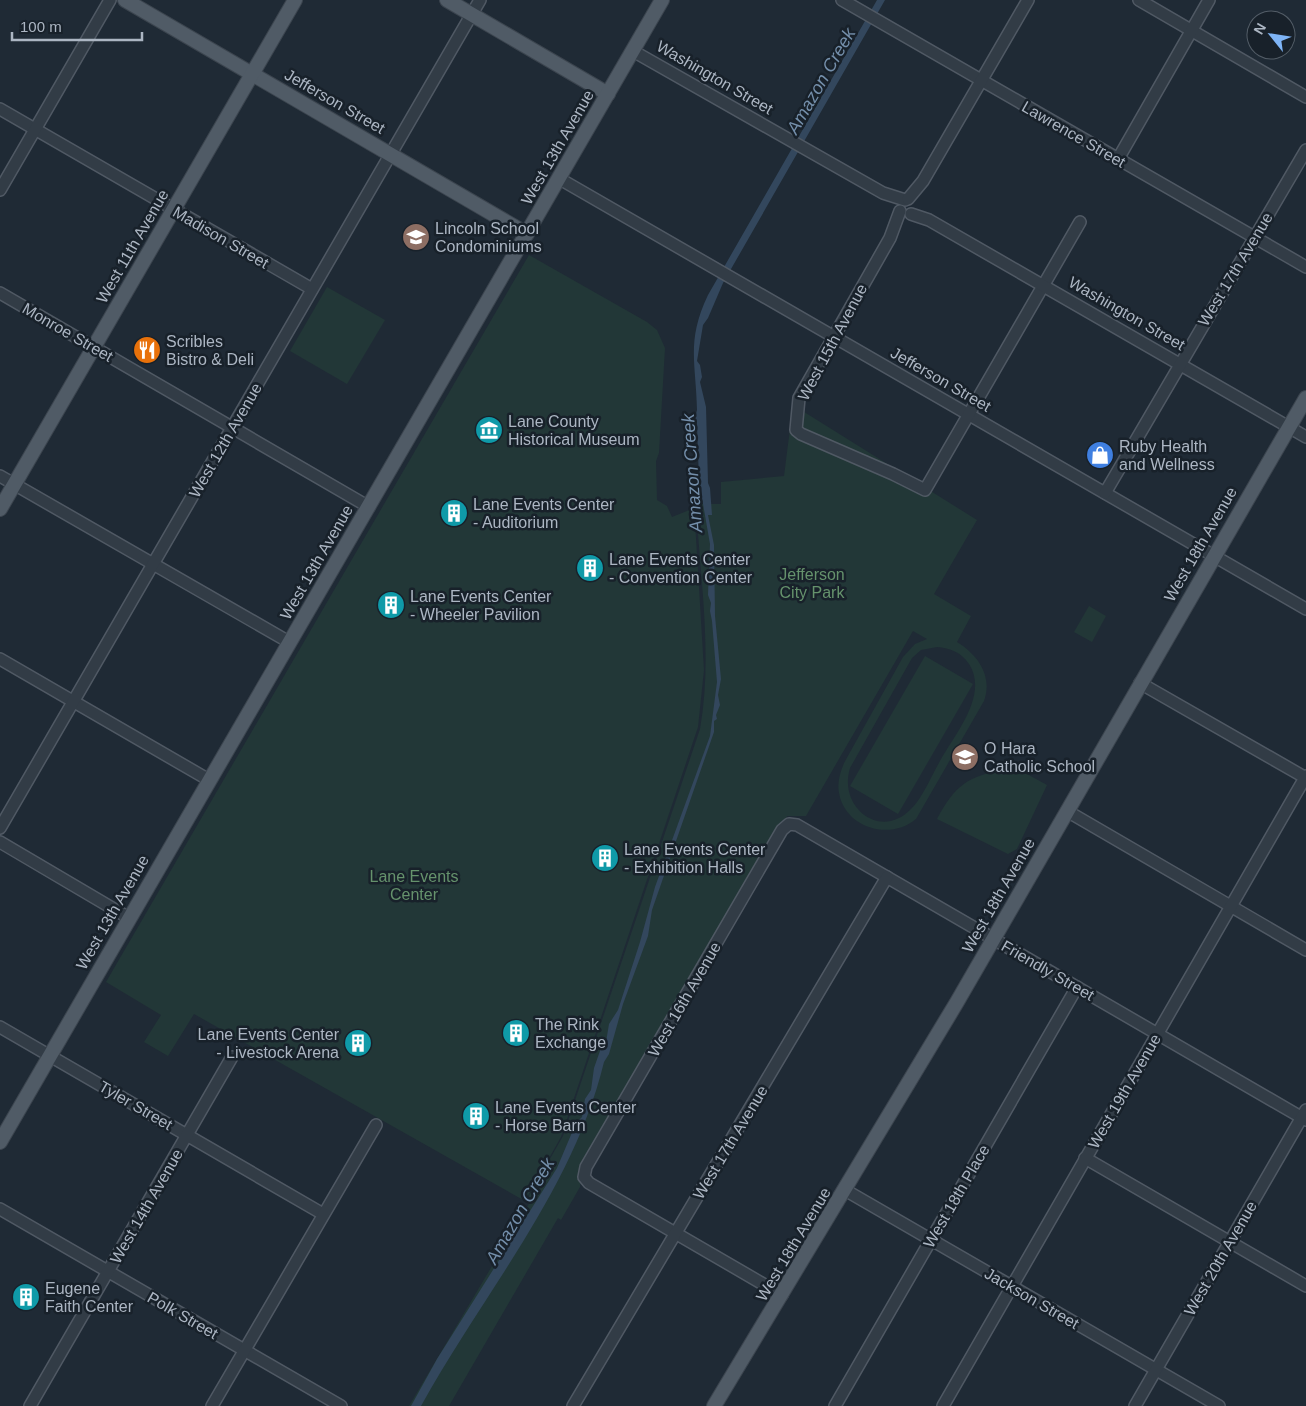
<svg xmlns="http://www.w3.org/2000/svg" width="1306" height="1406" viewBox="0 0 1306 1406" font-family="Arial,sans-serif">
<rect width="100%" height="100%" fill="#1f2a35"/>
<g fill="#223737" fill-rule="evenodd">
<polygon points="529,255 647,322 657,330 665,348 659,453 656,461 657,500 667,506 672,517 687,511 694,505 704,670 698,727 561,1137 525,1201 194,1014 168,1056 144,1042 161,1015 106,982"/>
<polygon points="327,287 385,320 347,384 290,351"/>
<path d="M793,405L977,520L934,594L971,616L957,642C978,655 993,676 984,701L916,819C890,841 845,828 839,793C837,782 840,773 844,763L903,657L915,644L927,639L913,631L806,816H787L582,1169L580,1187L561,1220L558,1218L449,1406H409L530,1202L527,1199L563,1136L700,729C713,656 700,578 696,504H721V482L784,476ZM937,647C950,648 961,652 969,664C989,695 955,734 940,761C931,776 923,798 910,810C880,840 838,807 850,768L912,658L921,650Z"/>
<polygon points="1089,606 1106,616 1092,642 1074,632"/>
<polygon points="925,656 973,684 898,814 850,786"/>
<path d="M1005,770L1027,774L1047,785L1017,849L1008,854L937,819C954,786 969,775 1005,770Z"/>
</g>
<path fill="#33475d" d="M877,0H885L723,283L708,318L703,325L697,361L700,365L702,377L700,382L706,407L708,483L710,488L712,515H708L714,545L715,616L721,679L718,695L720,705L716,715L717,719L714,721V732L652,910L648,936L623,1004L609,1054L604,1062C573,1190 484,1292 421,1406H411L437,1359L557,1168L576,1123L582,1117L585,1099L591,1090L594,1068L601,1048L606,1042L609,1024L618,1010L640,942L655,887L710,736L717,682L712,621L710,611L711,603L708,595L710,544L699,481L697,424L695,418L697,410C696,363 686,341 708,295Z"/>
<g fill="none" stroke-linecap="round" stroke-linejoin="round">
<g stroke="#505964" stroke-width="14">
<g id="minor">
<polyline points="842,0 1306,267"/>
<polyline points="1139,0 1306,97"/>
<polyline points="633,51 883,193 905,200"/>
<polyline points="0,109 312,289"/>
<polyline points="1118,159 1209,0"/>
<polyline points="560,179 1306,609"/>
<polyline points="0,190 110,0"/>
<polyline points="908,199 923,181 1028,0"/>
<polyline points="900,211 890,238 799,398 796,430 801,434 893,474 925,490 1080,222"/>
<polyline points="911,214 929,220 1306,437"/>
<polyline points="0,293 369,507"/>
<polyline points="0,476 289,642"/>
<polyline points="1105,493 1306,150"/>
<polyline points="0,659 209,780"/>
<polyline points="1140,683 1306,778"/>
<polyline points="1067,811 1306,950"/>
<polyline points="0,828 480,0"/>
<polyline points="0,842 129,918"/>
<polyline points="0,1027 323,1214"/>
<polyline points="1085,1158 1306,1286"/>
<polyline points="845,1190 1219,1406"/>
<polyline points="0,1209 341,1406"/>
<polyline points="782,1295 589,1183 584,1177 586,1167 782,830 789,824 797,825 1306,1120"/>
<polyline points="30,1406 232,1057"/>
<polyline points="212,1406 376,1125"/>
<polyline points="573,1406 887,877"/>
<polyline points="835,1406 1077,987"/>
<polyline points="943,1406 1306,776"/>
<polyline points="1135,1406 1306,1110"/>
</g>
</g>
<g stroke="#3c454f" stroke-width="16">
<g id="major">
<polyline points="125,0 527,234"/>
<polyline points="447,0 608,94"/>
<polyline points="0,509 295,0"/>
<polyline points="0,1142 662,0"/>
<polyline points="714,1406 957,1002 1306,398"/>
</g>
</g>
<use href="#minor" stroke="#323c46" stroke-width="11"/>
<use href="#major" stroke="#505b66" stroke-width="14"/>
</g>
<defs>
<g id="school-disc" transform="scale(1.4375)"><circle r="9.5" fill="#8d6e63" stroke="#18212a"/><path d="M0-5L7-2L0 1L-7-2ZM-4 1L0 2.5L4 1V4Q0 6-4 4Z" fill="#fff"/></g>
<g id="restaurant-disc" transform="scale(1.4375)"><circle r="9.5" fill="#e8710a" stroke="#18212a"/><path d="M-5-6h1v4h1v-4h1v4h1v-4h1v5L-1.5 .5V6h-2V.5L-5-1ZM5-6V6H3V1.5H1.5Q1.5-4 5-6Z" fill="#fff"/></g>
<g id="museum-disc" transform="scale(1.4375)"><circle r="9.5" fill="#0f9aa8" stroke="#18212a"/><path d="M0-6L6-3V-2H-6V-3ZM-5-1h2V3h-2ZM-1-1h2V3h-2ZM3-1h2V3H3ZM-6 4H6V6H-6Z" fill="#fff"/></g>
<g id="shop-disc" transform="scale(1.4375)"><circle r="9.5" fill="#3f7fe0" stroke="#18212a"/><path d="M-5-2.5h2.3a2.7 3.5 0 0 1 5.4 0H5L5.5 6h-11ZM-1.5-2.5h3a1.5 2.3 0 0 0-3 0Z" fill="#fff"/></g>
<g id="building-disc" transform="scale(1.4375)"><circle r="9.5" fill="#0f9aa8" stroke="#18212a"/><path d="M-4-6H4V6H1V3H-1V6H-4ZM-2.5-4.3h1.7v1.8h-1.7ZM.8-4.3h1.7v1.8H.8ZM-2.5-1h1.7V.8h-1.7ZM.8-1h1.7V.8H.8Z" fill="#fff"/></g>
</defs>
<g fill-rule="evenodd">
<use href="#school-disc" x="416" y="237"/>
<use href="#restaurant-disc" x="147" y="350"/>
<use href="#museum-disc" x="489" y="430"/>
<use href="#shop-disc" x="1100" y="455"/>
<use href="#building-disc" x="454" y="513"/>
<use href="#building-disc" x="590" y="568"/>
<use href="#building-disc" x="391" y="605"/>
<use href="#school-disc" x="965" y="757"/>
<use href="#building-disc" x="605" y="858"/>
<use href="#building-disc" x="516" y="1033"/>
<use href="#building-disc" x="358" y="1043"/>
<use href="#building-disc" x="476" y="1116"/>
<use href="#building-disc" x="26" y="1297"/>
</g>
<g text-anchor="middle" stroke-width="5" stroke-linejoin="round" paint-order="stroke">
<g font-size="16" fill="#acb6c3" stroke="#18212a">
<text transform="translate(715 77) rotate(30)" y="6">Washington Street</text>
<text transform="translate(335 101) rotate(30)" y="6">Jefferson Street</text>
<text transform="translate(1074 134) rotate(30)" y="6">Lawrence Street</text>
<text transform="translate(557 147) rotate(-60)" y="6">West 13th Avenue</text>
<text transform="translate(221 237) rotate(30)" y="6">Madison Street</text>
<text transform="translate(132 246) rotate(-60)" y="6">West 11th Avenue</text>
<text transform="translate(1235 269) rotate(-59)" y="6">West 17th Avenue</text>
<text transform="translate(1127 313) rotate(30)" y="6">Washington Street</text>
<text transform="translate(68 332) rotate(30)" y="6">Monroe Street</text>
<text transform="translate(832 342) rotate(-62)" y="6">West 15th Avenue</text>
<text transform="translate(941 379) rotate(30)" y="6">Jefferson Street</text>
<text transform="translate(225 440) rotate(-60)" y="6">West 12th Avenue</text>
<text transform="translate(1200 544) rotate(-60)" y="6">West 18th Avenue</text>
<text transform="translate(316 562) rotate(-60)" y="6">West 13th Avenue</text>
<text transform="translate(998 895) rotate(-60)" y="6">West 18th Avenue</text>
<text transform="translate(112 912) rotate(-60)" y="6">West 13th Avenue</text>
<text transform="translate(1048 970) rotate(30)" y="6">Friendly Street</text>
<text transform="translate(684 999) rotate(-60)" y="6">West 16th Avenue</text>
<text transform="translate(1124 1091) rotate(-60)" y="6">West 19th Avenue</text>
<text transform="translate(136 1105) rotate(30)" y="6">Tyler Street</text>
<text transform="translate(730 1142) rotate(-59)" y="6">West 17th Avenue</text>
<text transform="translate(956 1196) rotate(-60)" y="6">West 18th Place</text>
<text transform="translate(146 1206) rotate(-60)" y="6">West 14th Avenue</text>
<text transform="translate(793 1244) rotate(-59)" y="6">West 18th Avenue</text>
<text transform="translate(1220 1258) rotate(-60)" y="6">West 20th Avenue</text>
<text transform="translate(1032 1298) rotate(30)" y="6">Jackson Street</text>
<text transform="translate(183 1315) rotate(30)" y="6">Polk Street</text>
</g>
<g font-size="16" fill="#acb6c3" stroke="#18212a" text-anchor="start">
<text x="435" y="234">Lincoln School<tspan x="435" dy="18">Condominiums</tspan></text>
<text x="166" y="347">Scribles<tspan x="166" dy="18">Bistro &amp; Deli</tspan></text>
<text x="508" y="427">Lane County<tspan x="508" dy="18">Historical Museum</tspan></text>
<text x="1119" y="452">Ruby Health<tspan x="1119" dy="18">and Wellness</tspan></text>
<text x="473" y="510">Lane Events Center<tspan x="473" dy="18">- Auditorium</tspan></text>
<text x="609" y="565">Lane Events Center<tspan x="609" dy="18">- Convention Center</tspan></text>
<text x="410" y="602">Lane Events Center<tspan x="410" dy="18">- Wheeler Pavilion</tspan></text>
<text x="984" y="754">O Hara<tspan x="984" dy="18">Catholic School</tspan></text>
<text x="624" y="855">Lane Events Center<tspan x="624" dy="18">- Exhibition Halls</tspan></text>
<text x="535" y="1030">The Rink<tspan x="535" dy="18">Exchange</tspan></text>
<text x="339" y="1040" text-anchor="end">Lane Events Center<tspan x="339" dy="18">- Livestock Arena</tspan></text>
<text x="495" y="1113">Lane Events Center<tspan x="495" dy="18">- Horse Barn</tspan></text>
<text x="45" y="1294">Eugene<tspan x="45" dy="18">Faith Center</tspan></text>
</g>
<g font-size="16" fill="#65926c" stroke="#18212a">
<text x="812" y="580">Jefferson<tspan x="812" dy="18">City Park</tspan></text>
<text x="414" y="882">Lane Events<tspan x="414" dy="18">Center</tspan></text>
</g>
<g font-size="18" font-style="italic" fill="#748fab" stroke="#18212a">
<text transform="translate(821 81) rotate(-60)" y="6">Amazon Creek</text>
<text transform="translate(692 473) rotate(-94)" y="6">Amazon Creek</text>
<text transform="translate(520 1211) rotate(-60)" y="6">Amazon Creek</text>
</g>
</g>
<g transform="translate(1271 35) rotate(300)"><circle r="24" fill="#18212a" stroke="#535d67"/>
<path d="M0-4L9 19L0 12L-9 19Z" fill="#7eb4f6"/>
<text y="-8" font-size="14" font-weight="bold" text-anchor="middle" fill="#acb6c3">N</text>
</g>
<path d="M12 32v8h130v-8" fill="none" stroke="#acb6c3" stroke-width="2.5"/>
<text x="20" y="32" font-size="15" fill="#acb6c3" stroke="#18212a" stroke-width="4" paint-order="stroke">100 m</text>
</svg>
